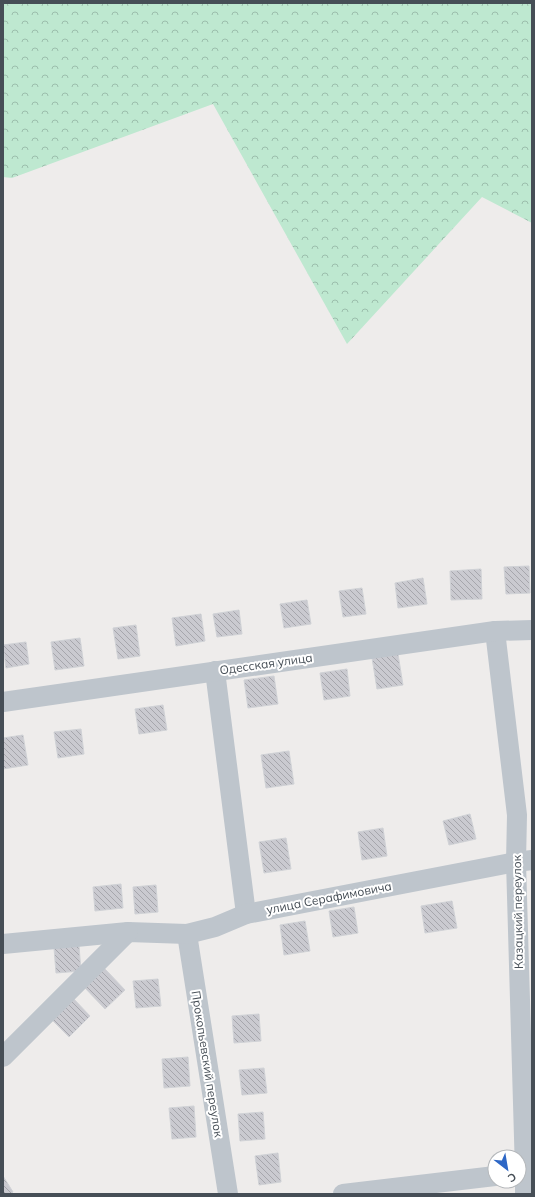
<svg xmlns="http://www.w3.org/2000/svg" width="535" height="1197" viewBox="0 0 535 1197" font-family="Mulish,sans-serif">
<defs>
<pattern id="forest-crowns" width="20" height="18" patternUnits="userSpaceOnUse"><rect width="20" height="18" fill="#bee8d0"/><path d="M2 6a3 3 0 1 1 6 0M12 15a3 3 0 1 1 6 0" fill="none" stroke="#9cbeac"/></pattern>
<pattern id="building-back-hatch" width="6" height="6" patternUnits="userSpaceOnUse"><rect width="6" height="6" fill="#cacad0"/><path d="M-1 5l2 2M0 0l6 6M5-1l2 2" fill="none" stroke="#a6a6ac"/></pattern>
</defs>
<rect width="100%" height="100%" fill="#eeeceb"/>
<polygon fill="url(#forest-crowns)" points="3,3 532,3 532,223 482,197 347,344 213,104 12,178 3,177"/>
<g fill="url(#building-back-hatch)" stroke="#d0d2d6">
<polygon points="529,566 530,593 506,594 504,567"/>
<polygon points="481,569 482,599 451,600 450,571"/>
<polygon points="423,578 427,604 398,608 395,583"/>
<polygon points="362,588 366,614 343,617 339,591"/>
<polygon points="307,600 311,624 284,628 280,604"/>
<polygon points="239,610 242,634 217,637 213,614"/>
<polygon points="201,614 205,641 176,646 172,618"/>
<polygon points="136,625 140,656 118,659 113,628"/>
<polygon points="80,638 84,666 55,670 51,642"/>
<polygon points="26,642 29,664 6,668 3,645"/>
<polygon points="398,654 403,685 377,689 372,658"/>
<polygon points="347,669 350,696 324,700 320,673"/>
<polygon points="274,676 278,704 248,708 244,680"/>
<polygon points="163,705 167,730 139,734 135,709"/>
<polygon points="81,729 84,754 58,758 54,732"/>
<polygon points="23,735 28,765 3,769 3,738"/>
<polygon points="289,751 294,784 266,788 261,755"/>
<polygon points="470,814 476,839 449,845 443,821"/>
<polygon points="383,828 387,856 362,860 358,832"/>
<polygon points="286,838 291,869 264,873 259,842"/>
<polygon points="121,884 123,908 95,911 93,887"/>
<polygon points="156,885 158,912 135,914 133,887"/>
<polygon points="452,901 457,928 425,933 421,906"/>
<polygon points="354,907 358,933 333,937 329,911"/>
<polygon points="305,921 310,951 284,955 280,925"/>
<polygon points="79,946 81,971 56,973 54,948"/>
<polygon points="104,968 125,990 105,1009 84,987"/>
<polygon points="158,979 161,1006 136,1008 133,981"/>
<polygon points="72,997 90,1016 69,1037 50,1018"/>
<polygon points="259,1014 261,1041 234,1043 232,1016"/>
<polygon points="188,1057 190,1086 164,1088 162,1059"/>
<polygon points="264,1068 267,1093 242,1095 239,1070"/>
<polygon points="194,1106 196,1137 172,1139 169,1108"/>
<polygon points="263,1112 265,1139 240,1141 238,1114"/>
<polygon points="278,1153 281,1182 259,1185 255,1156"/>
<polygon points="3,1176 13,1192 10,1194 3,1194"/>
</g>
<g fill="none" stroke-linecap="round" stroke-linejoin="round">
<g stroke="#bec5cc" stroke-width="20">
<polyline points="495,631 517,815 516,862 525,1172 525,1194"/>
<polyline points="215,671 246,914"/>
<polyline points="3,702 495,631 532,630"/>
<polyline points="187,934 228,1194"/>
<polyline points="3,944 128,932 187,934 215,927 246,914 516,862 532,860"/>
<polyline points="3,1057 128,932"/>
<polyline points="343,1194 495,1176"/>
</g>
</g>
<g text-anchor="middle" stroke-width="4" stroke-linejoin="round" paint-order="stroke">
<g font-size="12" fill="#464e56" stroke="#fff">
<text transform="translate(266 664) rotate(-8)" y="4">Одесская улица</text>
<text transform="translate(329 898) rotate(-11)" y="4">улица Серафимовича</text>
<text transform="translate(518 912) rotate(-91)" y="4">Казацкий переулок</text>
<text transform="translate(207 1064) rotate(81)" y="4">Прокопьевский переулок</text>
</g>
</g>
<rect width="535" height="1197" fill="none" stroke="#464e56" stroke-width="8"/>
<g transform="translate(507 1169) rotate(149)"><circle r="19" fill="#ffffff" stroke="#b5b8bb"/>
<path d="M0-3L7 15L0 10L-7 15Z" fill="#2d67c6"/>
<text y="-6" font-size="11" font-weight="bold" text-anchor="middle" fill="#464e56">С</text>
</g>
</svg>
